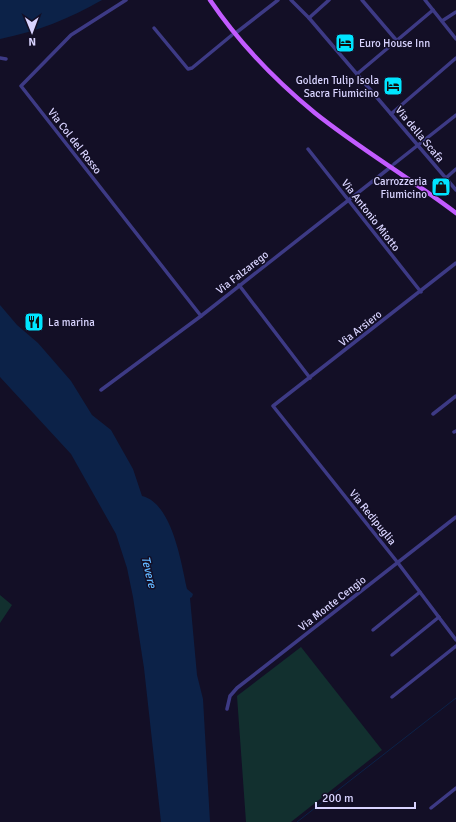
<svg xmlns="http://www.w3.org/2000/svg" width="456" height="822" viewBox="0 0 456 822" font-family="Signika,sans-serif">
<rect width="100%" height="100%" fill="#130f26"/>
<g fill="#12302f">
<polygon points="0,595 12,605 0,623"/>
<polygon points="301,647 382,750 291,822 246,822 237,696"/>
</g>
<g fill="#0c2248">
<path d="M0,0H102C69,19 38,31 0,39Z"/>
<path d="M0,305L17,325L38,343L71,381L92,415L111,430L133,469L142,496C172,503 181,562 187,589L193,594L192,597L190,598L197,675L203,699L210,822H161L144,668L133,597L127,568L116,534L71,454L0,377Z"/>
</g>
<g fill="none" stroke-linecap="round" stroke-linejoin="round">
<polyline stroke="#0c2248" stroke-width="1" points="297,822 456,698"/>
<g stroke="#3d3a85" stroke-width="3.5">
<polyline points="126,0 71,35 21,86 201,316"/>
<polyline points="291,0 309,18 456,190"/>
<polyline points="362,0 397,41"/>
<polyline points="425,0 456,39"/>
<polyline points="309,18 329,0"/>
<polyline points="442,21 456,12"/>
<polyline points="154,28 188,69 192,68 232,35"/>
<polyline points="237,32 278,0"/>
<polyline points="0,58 6,59"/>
<polyline points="357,74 433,10"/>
<polyline points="391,114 456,58"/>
<polyline points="308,149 421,292"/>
<polyline points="394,164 456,115"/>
<polyline points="446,178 456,169"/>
<polyline points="456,263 273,406 398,563 456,640"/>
<polyline points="239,285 310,378"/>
<polyline points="101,390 201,316 392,166"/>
<polyline points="433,414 456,396"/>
<polyline points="454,432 456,431"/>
<polyline points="373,630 420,592"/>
<polyline points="392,655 439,617"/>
<polyline points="392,697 456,646"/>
<polyline points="227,709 230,696 237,688 456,517"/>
<polyline points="431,808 456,788"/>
</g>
<path stroke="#c25bff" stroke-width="4.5" d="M210,0C239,43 275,80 315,113C360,149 410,178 456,213"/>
</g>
<defs>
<g id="hotel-square" transform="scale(1)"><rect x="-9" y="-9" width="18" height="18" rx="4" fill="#00e5ff" stroke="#130f26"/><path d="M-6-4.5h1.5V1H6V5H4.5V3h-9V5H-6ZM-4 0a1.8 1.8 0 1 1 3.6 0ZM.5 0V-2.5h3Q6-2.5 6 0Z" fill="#111"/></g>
<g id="shop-square" transform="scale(1)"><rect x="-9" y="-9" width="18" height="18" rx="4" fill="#00e5ff" stroke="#130f26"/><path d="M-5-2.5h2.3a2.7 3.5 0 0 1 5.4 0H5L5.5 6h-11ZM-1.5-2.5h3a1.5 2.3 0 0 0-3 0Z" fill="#111"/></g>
<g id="restaurant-square" transform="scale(1)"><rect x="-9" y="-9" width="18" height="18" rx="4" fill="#00e5ff" stroke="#130f26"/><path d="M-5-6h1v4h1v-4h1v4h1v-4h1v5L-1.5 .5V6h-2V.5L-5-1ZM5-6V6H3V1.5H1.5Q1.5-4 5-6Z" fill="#111"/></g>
</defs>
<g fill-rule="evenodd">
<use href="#hotel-square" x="345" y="43"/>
<use href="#hotel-square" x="393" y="86"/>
<use href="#shop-square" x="441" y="187"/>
<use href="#restaurant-square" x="34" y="322"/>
</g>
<g text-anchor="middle" stroke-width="3" stroke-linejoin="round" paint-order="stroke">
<g font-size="11" fill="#d9d4ff" stroke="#130f26" text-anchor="start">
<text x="359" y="47">Euro House Inn</text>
<text x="379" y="84" text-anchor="end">Golden Tulip Isola<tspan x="379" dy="13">Sacra Fiumicino</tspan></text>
<text x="427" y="185" text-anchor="end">Carrozzeria<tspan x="427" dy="13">Fiumicino</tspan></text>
<text x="48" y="326">La marina</text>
</g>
<g font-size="11" fill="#d9d4ff" stroke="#130f26">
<text transform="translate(420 134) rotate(50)" y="4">Via della Scafa</text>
<text transform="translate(75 141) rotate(52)" y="4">Via Col del Rosso</text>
<text transform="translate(371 215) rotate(52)" y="4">Via Antonio Miotto</text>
<text transform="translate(242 272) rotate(-38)" y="4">Via Falzarego</text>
<text transform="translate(360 328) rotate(-38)" y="4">Via Arsiero</text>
<text transform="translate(373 517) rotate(51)" y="4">Via Redipuglia</text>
<text transform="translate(332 603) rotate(-38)" y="4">Via Monte Cengio</text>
</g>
<g font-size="12" font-style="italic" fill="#62b6ff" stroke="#130f26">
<text transform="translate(149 572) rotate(77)" y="4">Tevere</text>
</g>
</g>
<g transform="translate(32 32) rotate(179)" stroke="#130f26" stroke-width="3" paint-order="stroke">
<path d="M0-3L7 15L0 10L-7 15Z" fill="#d9d4ff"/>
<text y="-6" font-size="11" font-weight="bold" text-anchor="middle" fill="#d9d4ff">N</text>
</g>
<path d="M316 802v6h99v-6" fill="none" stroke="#d9d4ff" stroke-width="2"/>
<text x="322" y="802" font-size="12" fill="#d9d4ff" stroke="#130f26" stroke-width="3" paint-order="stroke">200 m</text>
</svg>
